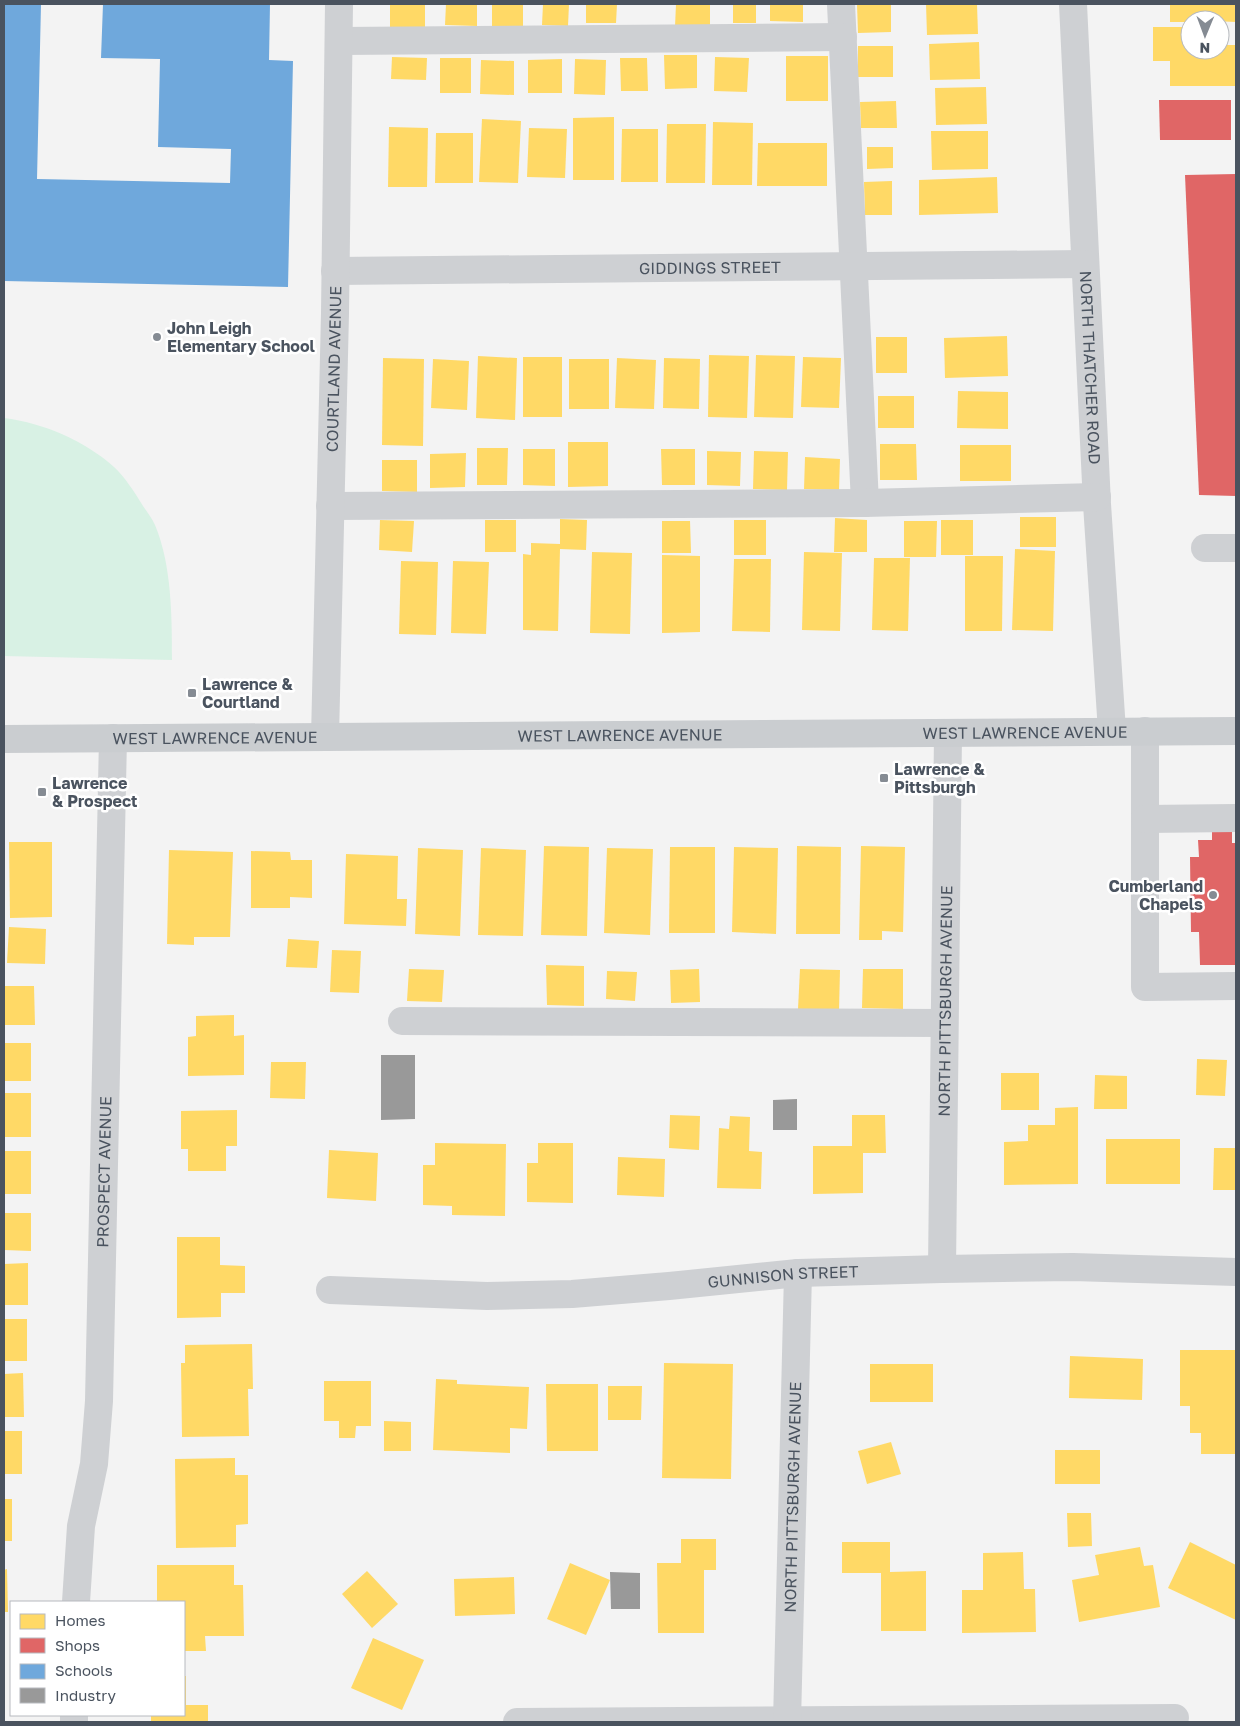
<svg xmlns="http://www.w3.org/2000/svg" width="1240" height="1726" viewBox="0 0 1240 1726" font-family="'Golos Text',sans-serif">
<rect width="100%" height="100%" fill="#f3f3f3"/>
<path fill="#d8f1e4" d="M4,418C43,423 84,440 114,467C125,477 135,493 143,506C147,512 152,518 155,525C172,566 172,617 172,660L4,656Z"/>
<g fill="#ffd966">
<polygon points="390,4 425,4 425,28 390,27"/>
<polygon points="446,4 477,4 477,26 445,25"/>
<rect x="492" y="4" width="31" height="22"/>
<polygon points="543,4 569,4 568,26 542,25"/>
<polygon points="586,4 617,4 616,23 586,23"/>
<polygon points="676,4 710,4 710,28 675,27"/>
<rect x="733" y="4" width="23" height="19"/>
<polygon points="770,4 803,4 803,22 770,21"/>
<polygon points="857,4 891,4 891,32 858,33"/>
<polygon points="926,4 977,4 978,34 927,35"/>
<polygon points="1170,4 1236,4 1236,22 1190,20 1190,22 1170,22"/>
<polygon points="1153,27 1190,27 1190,50 1220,50 1220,45 1236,45 1236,86 1170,86 1170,61 1153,61"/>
<polygon points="979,42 980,79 930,80 929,44"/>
<rect x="858" y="46" width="35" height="31"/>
<polygon points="664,55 697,55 697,88 665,89"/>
<rect x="786" y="56" width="42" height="45"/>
<polygon points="392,57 427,58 426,80 391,79"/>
<polygon points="715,57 749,58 747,92 714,91"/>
<rect x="440" y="58" width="31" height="35"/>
<polygon points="620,58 647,58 648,91 621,91"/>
<polygon points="562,59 562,93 528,93 528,60"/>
<polygon points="575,59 606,60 605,95 574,94"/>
<polygon points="481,60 514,61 514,95 480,94"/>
<polygon points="986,87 987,124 936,125 935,88"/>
<polygon points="896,101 897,128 861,128 860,102"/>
<polygon points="614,117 614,180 573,180 573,118"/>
<polygon points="482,119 521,121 518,183 479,182"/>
<polygon points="713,122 753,123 752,185 712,185"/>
<polygon points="667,124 706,124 705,183 666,183"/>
<polygon points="389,127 428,128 427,187 388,187"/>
<polygon points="529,128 567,129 565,178 527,177"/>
<polygon points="622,129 658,129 658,182 621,182"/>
<polygon points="931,131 988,131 988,169 932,170"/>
<polygon points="436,133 473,133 473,183 435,183"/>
<polygon points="758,143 827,143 827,186 757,186"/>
<polygon points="867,147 893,147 893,168 867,169"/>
<polygon points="997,177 998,213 919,215 919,180"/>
<polygon points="892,181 892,215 865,215 864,182"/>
<polygon points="1007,336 1008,376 945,378 944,338"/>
<rect x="876" y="337" width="31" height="36"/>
<polygon points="709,355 749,356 747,418 708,417"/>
<polygon points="756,355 795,356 793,418 754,417"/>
<polygon points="478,356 517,358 515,420 476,418"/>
<rect x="523" y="357" width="39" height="60"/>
<polygon points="803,357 841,358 839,408 801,407"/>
<polygon points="383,358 424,359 423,446 382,445"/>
<polygon points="617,358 656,360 654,409 615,408"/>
<polygon points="664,358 700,359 699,409 663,408"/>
<polygon points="433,359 469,361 467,410 431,408"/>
<rect x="569" y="359" width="40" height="50"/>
<polygon points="958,391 1008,392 1008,429 957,428"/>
<rect x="878" y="396" width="36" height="32"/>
<polygon points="568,442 608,442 608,486 568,487"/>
<polygon points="880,444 916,444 917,480 880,480"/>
<rect x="960" y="445" width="51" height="36"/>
<polygon points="477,448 508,448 507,485 477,485"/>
<polygon points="523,449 555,449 555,486 523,485"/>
<polygon points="661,449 695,449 695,485 662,485"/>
<polygon points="707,451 741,452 740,486 707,485"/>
<polygon points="754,451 788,452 787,490 753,489"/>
<polygon points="466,453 465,487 430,488 430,454"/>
<polygon points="805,457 840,459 839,490 804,489"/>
<polygon points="382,460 417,460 417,492 382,491"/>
<rect x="1020" y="517" width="36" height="30"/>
<polygon points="835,518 867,520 867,552 834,552"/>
<polygon points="560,519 587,520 586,550 560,549 558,631 523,630 523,554 531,555 531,543 560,544"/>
<polygon points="380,520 414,521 412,552 379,550"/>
<rect x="485" y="520" width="31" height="32"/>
<rect x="734" y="520" width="32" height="35"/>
<rect x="941" y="520" width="32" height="35"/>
<polygon points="662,521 690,521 691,553 662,553"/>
<polygon points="904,521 937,521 936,557 904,557"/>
<polygon points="1015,549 1055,551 1053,631 1012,630"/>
<polygon points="592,552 632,553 630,634 590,633"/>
<polygon points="804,552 842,553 840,631 802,630"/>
<polygon points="662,555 700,556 700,632 662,633"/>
<polygon points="965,556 1003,556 1002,631 965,631"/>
<polygon points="874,558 910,558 908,631 872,630"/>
<polygon points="734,559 771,559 770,632 732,631"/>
<polygon points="401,561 438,562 436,635 399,634"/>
<polygon points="453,561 489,562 486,634 451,633"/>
<polygon points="9,842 52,842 52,917 10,918"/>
<polygon points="544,846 589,847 587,936 541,935"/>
<polygon points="797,846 841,847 840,934 796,934"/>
<polygon points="861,846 905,847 903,932 882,931 882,940 859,940"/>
<polygon points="670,847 715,847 715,933 669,933"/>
<polygon points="734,847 778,848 776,934 732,932"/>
<polygon points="418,848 463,850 460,936 415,934"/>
<polygon points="481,848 526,850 523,936 478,935"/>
<polygon points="607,848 653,849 650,935 604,933"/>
<polygon points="169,850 233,852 230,937 194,937 194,945 167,944"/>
<polygon points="251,851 290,852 291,860 312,860 312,898 290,897 290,908 251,908"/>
<polygon points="346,854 398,856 397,899 407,899 406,926 344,924"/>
<polygon points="9,927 46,929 45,964 7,963"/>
<polygon points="288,939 319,941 317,968 286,967"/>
<polygon points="332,950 361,951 359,993 330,992"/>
<polygon points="546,965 584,966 584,1006 547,1005"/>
<polygon points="409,969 444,970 442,1002 407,1001"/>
<polygon points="699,969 700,1002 671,1003 670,970"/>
<polygon points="800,969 840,970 839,1011 798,1009"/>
<polygon points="863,969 903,969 903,1009 862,1008"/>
<polygon points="607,971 637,972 635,1001 606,999"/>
<polygon points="4,986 34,986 35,1025 4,1025"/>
<polygon points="234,1015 234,1036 244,1035 244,1075 188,1076 188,1037 196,1036 196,1016"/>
<rect x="4" y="1043" width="27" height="38"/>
<polygon points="1197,1059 1227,1060 1225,1096 1196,1095"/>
<polygon points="271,1062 306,1062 305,1099 270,1098"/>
<rect x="1001" y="1073" width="38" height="37"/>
<polygon points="1095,1075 1127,1076 1127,1109 1094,1109"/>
<rect x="4" y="1093" width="27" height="44"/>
<polygon points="1078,1107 1078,1184 1004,1185 1004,1142 1028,1141 1028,1125 1055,1125 1055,1108"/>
<polygon points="237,1110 237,1146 226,1146 226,1171 188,1171 188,1149 181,1149 181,1111"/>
<polygon points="670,1115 700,1116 699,1150 669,1148"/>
<polygon points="852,1115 885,1115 886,1153 863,1153 863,1193 813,1194 813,1146 852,1146"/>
<polygon points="730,1116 750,1117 749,1151 762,1152 761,1189 717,1188 719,1128 729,1129"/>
<rect x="1106" y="1139" width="74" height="45"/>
<polygon points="435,1143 506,1144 505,1216 452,1215 452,1206 423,1205 423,1165 435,1165"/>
<polygon points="538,1143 573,1143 573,1203 527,1202 527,1163 538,1163"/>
<polygon points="1214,1148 1236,1148 1236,1190 1213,1190"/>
<polygon points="329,1150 378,1153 376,1201 327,1198"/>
<rect x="4" y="1151" width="27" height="43"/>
<polygon points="618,1157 665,1159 664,1197 617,1195"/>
<polygon points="4,1213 31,1213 31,1251 4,1250"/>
<polygon points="177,1237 220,1237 220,1265 245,1266 245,1293 221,1293 221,1317 177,1318"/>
<polygon points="28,1263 28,1305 4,1305 4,1264"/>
<rect x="4" y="1319" width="23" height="42"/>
<polygon points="252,1344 253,1389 248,1389 249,1436 182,1437 181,1363 185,1363 185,1345"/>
<polygon points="1180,1350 1236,1350 1236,1454 1201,1454 1201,1433 1190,1433 1190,1406 1180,1406"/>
<polygon points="1070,1356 1143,1359 1142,1400 1069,1398"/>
<polygon points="664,1363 733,1364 731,1479 662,1478"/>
<rect x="870" y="1364" width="63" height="38"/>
<polygon points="23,1373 24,1417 4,1417 4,1374"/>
<polygon points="436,1379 457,1380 457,1384 529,1387 527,1429 510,1428 510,1453 433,1450"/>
<polygon points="324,1381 371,1381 371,1426 356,1426 355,1438 339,1438 339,1421 324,1421"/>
<polygon points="546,1384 598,1384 598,1451 547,1451"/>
<polygon points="608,1386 642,1386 641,1420 608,1420"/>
<polygon points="384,1421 411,1422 411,1451 384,1451"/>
<rect x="4" y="1431" width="18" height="43"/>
<polygon points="891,1442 901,1474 867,1484 858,1451"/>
<rect x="1055" y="1450" width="45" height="34"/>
<polygon points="235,1458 235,1475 248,1475 248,1524 236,1525 236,1547 176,1548 175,1459"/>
<rect x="4" y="1499" width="8" height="42"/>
<polygon points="1067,1513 1091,1513 1092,1546 1068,1547"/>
<polygon points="681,1539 716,1539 716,1570 704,1570 704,1633 658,1633 657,1563 681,1563"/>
<polygon points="842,1542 890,1542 890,1572 926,1571 926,1631 881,1631 881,1573 842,1573"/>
<polygon points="1190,1542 1236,1565 1236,1620 1168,1588"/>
<polygon points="1140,1547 1144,1566 1153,1565 1160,1607 1079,1622 1072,1580 1099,1575 1095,1555"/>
<polygon points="1023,1552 1024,1589 1035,1589 1036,1632 962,1633 962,1590 983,1590 983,1553"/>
<polygon points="570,1563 610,1580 586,1635 547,1619"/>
<polygon points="157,1565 234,1565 234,1585 243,1585 244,1636 205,1636 206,1651 184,1651 184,1602 157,1602"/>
<polygon points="7,1569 8,1612 4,1612 4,1570"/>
<polygon points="367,1571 398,1604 372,1628 342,1594"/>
<polygon points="514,1577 515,1614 455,1616 454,1579"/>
<polygon points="373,1638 424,1660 402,1710 351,1688"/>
<polygon points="184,1676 186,1676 186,1705 208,1705 208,1722 151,1722 151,1715 184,1715"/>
</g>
<g fill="#e06666">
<polygon points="1159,100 1231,100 1231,140 1160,140"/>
<polygon points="1236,174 1236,496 1199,495 1185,175"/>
<polygon points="1232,831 1232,843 1236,843 1236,965 1200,965 1199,932 1191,932 1190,857 1199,857 1198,840 1212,840 1212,832"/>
</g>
<polygon fill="#6fa8dc" points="4,4 41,4 37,179 230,183 231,149 158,147 160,59 101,58 103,4 270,4 269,60 293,61 288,287 4,281"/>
<g fill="#999">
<polygon points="381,1055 415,1055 415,1119 381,1120"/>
<polygon points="797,1099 797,1130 773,1130 773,1100"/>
<polygon points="610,1572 640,1573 640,1609 611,1609"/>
</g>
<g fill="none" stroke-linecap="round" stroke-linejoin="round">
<g stroke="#ced0d3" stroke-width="28">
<polyline points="841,4 865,503"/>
<path id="s1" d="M1073,4L1097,504L1112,731"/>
<polyline points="339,41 843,37"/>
<path id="s2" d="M335,271L1085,264"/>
<polyline points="330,506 865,503 1097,497"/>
<polyline points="1205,548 1236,548"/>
<polyline points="1145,731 1145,987 1236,986"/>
<path id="s3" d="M325,737L335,313L339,4"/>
<polyline points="1145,819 1236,818"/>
<polyline points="402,1021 944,1023"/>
<path id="s4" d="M942,1269L948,734"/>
<path id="s5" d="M330,1290L487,1296L572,1294L669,1286L798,1273L942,1269L1073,1267L1236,1272"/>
<path id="s6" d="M76,1602L81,1526L94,1464L99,1401L113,738"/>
<polyline points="74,1722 74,1715"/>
<polyline points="517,1722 1175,1718"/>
<path id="s7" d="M787,1722L798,1273"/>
</g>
<path stroke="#cacdd0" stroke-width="28" id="s8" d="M4,739L1236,731"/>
</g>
<g fill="#858b93" stroke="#fff" stroke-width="2">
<circle cx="157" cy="337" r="5"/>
<rect x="187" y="688" width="10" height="10" rx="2.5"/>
<rect x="879" y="773" width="10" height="10" rx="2.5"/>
<rect x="37" y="787" width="10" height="10" rx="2.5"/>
<circle cx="1213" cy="895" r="5"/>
</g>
<g text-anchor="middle" stroke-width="5" stroke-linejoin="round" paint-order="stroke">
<g font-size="16" fill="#4a535f" stroke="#fff">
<text dy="6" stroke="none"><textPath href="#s2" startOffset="375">GIDDINGS STREET</textPath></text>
<text dy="6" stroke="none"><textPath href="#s1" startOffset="364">NORTH THATCHER ROAD</textPath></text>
<text dy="6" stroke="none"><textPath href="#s3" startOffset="368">COURTLAND AVENUE</textPath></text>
<text dy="6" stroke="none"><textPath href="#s8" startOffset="1021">WEST LAWRENCE AVENUE</textPath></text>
<text dy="6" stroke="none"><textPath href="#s8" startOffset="616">WEST LAWRENCE AVENUE</textPath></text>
<text dy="6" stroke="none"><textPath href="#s8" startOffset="211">WEST LAWRENCE AVENUE</textPath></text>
<text dy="6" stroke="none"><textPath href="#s4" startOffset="268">NORTH PITTSBURGH AVENUE</textPath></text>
<text dy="6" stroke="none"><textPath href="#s6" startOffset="432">PROSPECT AVENUE</textPath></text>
<text dy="6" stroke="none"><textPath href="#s5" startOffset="454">GUNNISON STREET</textPath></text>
<text dy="6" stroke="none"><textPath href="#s7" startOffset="225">NORTH PITTSBURGH AVENUE</textPath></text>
</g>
<g font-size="16" font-weight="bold" fill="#4a535f" stroke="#fff" text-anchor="start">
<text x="167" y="334">John Leigh<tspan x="167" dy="18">Elementary School</tspan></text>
<text x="202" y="690">Lawrence &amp;<tspan x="202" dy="18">Courtland</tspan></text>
<text x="894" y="775">Lawrence &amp;<tspan x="894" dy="18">Pittsburgh</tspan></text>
<text x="52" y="789">Lawrence<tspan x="52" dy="18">&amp; Prospect</tspan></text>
<text x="1203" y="892" text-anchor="end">Cumberland<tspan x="1203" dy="18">Chapels</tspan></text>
</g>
</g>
<rect width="1240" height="1726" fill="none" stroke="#4a535f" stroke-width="10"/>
<rect x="10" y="1601" width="175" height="115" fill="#ffffff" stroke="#b7babf"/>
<rect x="20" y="1614" width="25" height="15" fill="#ffd966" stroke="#b7babf"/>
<text x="55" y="1626" font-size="15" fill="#4a535f">Homes</text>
<rect x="20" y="1638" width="25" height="15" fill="#e06666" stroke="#b7babf"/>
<text x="55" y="1651" font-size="15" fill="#4a535f">Shops</text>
<rect x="20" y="1664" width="25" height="15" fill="#6fa8dc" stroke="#b7babf"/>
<text x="55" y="1676" font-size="15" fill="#4a535f">Schools</text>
<rect x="20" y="1688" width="25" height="15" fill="#999999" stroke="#b7babf"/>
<text x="55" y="1701" font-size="15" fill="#4a535f">Industry</text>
<g transform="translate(1205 35) rotate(181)"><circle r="24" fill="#ffffff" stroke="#b7babf"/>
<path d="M0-4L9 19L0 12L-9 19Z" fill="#858b93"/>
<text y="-8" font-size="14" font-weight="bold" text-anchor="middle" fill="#4a535f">N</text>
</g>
</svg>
